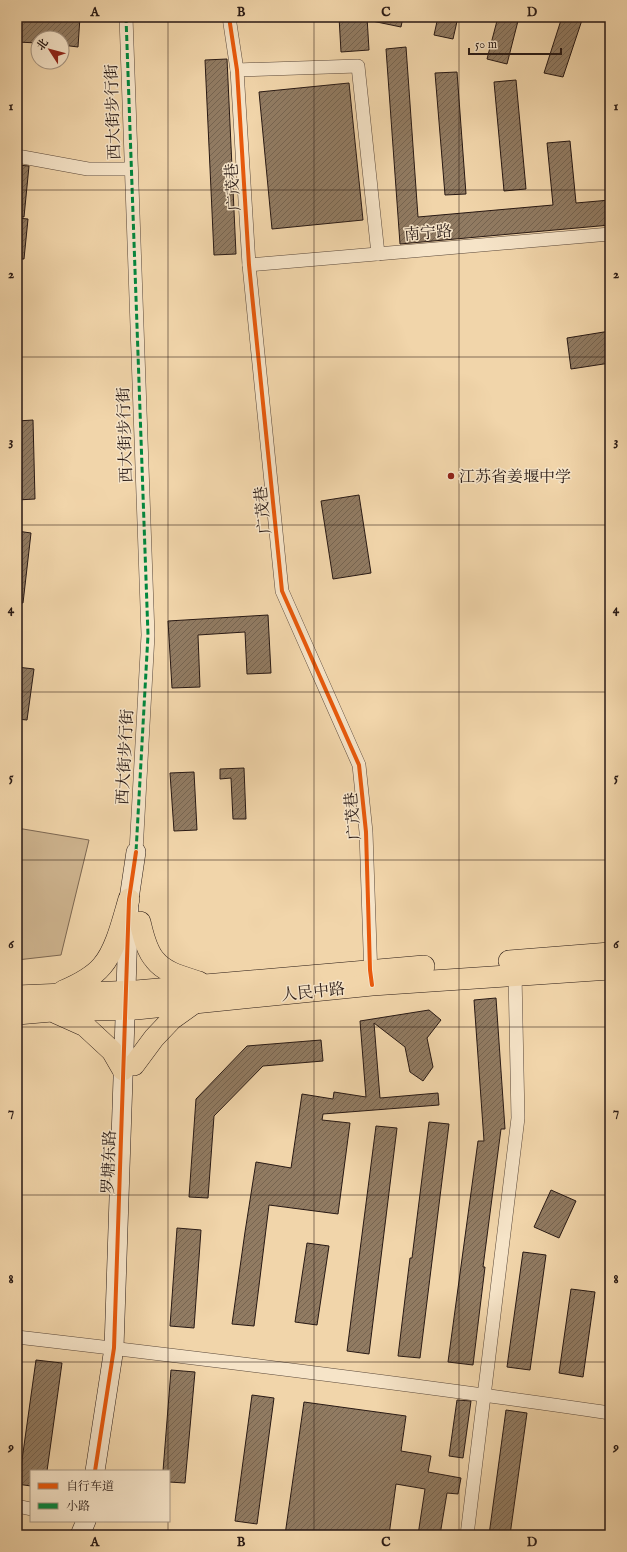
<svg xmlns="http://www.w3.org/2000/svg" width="627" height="1552" viewBox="0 0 627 1552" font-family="'IM FELL English','Noto Serif SC',serif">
<defs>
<pattern id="building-hatch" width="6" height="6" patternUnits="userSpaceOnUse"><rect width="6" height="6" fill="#917b62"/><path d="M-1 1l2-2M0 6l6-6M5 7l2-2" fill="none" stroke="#766450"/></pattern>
</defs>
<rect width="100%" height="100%" fill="#f1d5aa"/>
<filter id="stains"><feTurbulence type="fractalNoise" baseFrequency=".005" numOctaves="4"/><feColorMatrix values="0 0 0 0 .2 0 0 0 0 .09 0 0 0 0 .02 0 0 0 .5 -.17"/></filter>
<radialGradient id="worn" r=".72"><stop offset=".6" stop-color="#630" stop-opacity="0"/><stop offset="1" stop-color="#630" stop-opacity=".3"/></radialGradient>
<polygon fill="#cfb590" stroke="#7c6752" points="17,828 89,840 61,955 17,960"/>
<g fill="url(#building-hatch)" stroke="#281914">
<polygon points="17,17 80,17 78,47 62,45 62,38 38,38 38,43 17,42"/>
<polygon points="339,17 367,17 369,50 341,52"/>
<polygon points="373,17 403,17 401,27 372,21"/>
<polygon points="438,17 458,17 453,39 434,35"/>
<polygon points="498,17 519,17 507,64 487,59"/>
<polygon points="562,17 583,17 563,77 544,73"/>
<polygon points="406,47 418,217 553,205 547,143 570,141 576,203 610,200 610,225 400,244 386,49"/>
<polygon points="227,59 236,254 214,255 205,60"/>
<polygon points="457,72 466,194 445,195 435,73"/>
<polygon points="516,80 526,189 504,191 494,82"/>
<polygon points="349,83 363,220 272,229 259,92"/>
<polygon points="17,165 29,166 24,217 17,217"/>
<polygon points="17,218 28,219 24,259 17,259"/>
<polygon points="610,331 610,363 571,369 567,338"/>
<polygon points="33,420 35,499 17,500 17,421"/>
<polygon points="359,495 371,573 333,579 321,501"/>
<polygon points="17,531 31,533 23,603 17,602"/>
<polygon points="268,615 271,673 247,674 245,632 198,635 200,687 172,688 168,621"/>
<polygon points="17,667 34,669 27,720 17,719"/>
<polygon points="244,768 246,819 233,819 231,778 220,779 220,769"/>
<polygon points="194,772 197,830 174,831 170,773"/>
<polygon points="496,998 505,1129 501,1129 483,1267 485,1267 473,1365 448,1362 478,1141 484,1141 474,1000"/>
<polygon points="429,1010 441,1020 427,1038 433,1067 423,1081 410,1072 405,1047 374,1023 380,1098 438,1093 439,1105 323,1114 322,1120 350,1123 338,1214 269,1205 254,1326 232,1324 245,1232 256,1162 291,1168 302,1094 333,1099 334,1092 366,1097 360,1021"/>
<polygon points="321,1040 323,1061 263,1066 214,1116 208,1198 189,1197 196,1099 247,1046"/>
<polygon points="429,1122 449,1124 420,1358 398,1356 410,1258 412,1258"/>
<polygon points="376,1126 397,1128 369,1354 347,1351"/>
<polygon points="551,1190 576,1201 559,1238 534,1227"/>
<polygon points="177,1228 201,1230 194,1328 170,1326"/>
<polygon points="307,1243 329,1246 317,1325 295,1322"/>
<polygon points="523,1252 546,1255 530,1370 507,1367"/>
<polygon points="571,1289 595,1292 583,1377 559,1373"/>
<polygon points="36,1360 62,1363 47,1471 31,1471 31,1486 17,1484 17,1466 21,1467"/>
<polygon points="171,1370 195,1372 185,1483 169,1482 169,1471 163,1471"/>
<polygon points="252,1395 274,1398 257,1524 235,1521"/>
<polygon points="457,1400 471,1401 463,1458 449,1456"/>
<polygon points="304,1402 406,1416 401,1451 431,1456 428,1472 461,1478 458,1494 447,1493 440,1535 418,1535 425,1489 396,1484 389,1535 285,1535"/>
<polygon points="506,1410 527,1413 510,1535 489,1535"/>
</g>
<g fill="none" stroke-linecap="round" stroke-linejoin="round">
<g stroke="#5a483a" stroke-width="14">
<g id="street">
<polyline points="126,17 148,635 136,852"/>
<polyline points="229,17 237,70 249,265 282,591 359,765 366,832 371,978"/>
<polyline points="237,70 358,66 378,254"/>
<polyline points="17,156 88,169 131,169"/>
<polyline points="249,265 610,234"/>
<path d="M17,1337C215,1360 413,1384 610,1413"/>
<polyline points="17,1506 31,1509"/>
<polyline points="467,1535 518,1118 515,974 514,968"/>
</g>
</g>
<g stroke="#281914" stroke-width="20">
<g id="secondary">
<polyline points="95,1471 114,1348 129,899 136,852"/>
<polyline points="80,1535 86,1521"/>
</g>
</g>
<g stroke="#281914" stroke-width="22">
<g id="primary">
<path d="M140,922C143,934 146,950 155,960C165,973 184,977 199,982"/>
<polyline points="509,961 610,953"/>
<path d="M63,991C77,985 92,978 102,966C116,950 123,919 129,899"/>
<polyline points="17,996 136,991 424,966"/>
<polyline points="56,1013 85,1026 112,1051 123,1070"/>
<polyline points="17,1014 52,1011 136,1009 372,985 610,969"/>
<polyline points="134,1065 154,1038 172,1019 193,1004"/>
</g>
</g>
<use href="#street" stroke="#f6e4c8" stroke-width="13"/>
<use href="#secondary" stroke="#f6e4c8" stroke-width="19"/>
<use href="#primary" stroke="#f1d5aa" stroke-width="21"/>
<polyline stroke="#00873e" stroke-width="3" stroke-dasharray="6 3" stroke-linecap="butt" points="126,17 148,635 136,852"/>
<g stroke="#f6e4c8" stroke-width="6">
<g id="cycleway">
<polyline points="229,17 237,70 249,265 282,591 359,765 366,832 370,970 372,985"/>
<polyline points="95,1471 114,1348 129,899 136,852"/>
</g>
</g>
<use href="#cycleway" stroke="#e8590c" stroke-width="4"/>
</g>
<path fill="none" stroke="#281914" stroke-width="1" stroke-opacity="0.55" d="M168,17V1471M314,17V1535M459,17V1535M17,190H610M17,357H610M17,525H610M17,692H610M17,860H610M17,1027H610M17,1195H610M17,1362H610M168,1521V1535"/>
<circle fill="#8f2418" stroke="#f6e4c8" stroke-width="1.5" cx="451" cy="476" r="4"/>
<g text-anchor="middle" stroke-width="3" stroke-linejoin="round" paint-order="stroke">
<g font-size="16" fill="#281914" stroke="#f6e4c8">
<text transform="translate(112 112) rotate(-92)" y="6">西大街步行街</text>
<text transform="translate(232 187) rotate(-94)" y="6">广茂巷</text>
<text transform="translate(428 232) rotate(-5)" y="6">南宁路</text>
<text transform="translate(124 435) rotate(-92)" y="6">西大街步行街</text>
<text transform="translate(262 510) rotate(-96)" y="6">广茂巷</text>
<text transform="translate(124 757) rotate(-87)" y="6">西大街步行街</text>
<text transform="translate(352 816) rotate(-95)" y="6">广茂巷</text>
<text transform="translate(313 991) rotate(-6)" y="6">人民中路</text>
<text transform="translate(108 1162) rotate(-88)" y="6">罗塘东路</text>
</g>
<g font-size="16" fill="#281914" stroke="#f6e4c8" text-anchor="start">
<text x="459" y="482">江苏省姜堰中学</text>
</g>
</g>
<rect width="627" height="1552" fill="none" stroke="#f1d5aa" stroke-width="44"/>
<rect x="30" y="1470" width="140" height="52" fill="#f6e4c8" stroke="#a49380"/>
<rect x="38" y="1483" width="20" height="6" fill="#e8590c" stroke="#a49380"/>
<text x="66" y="1490" font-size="12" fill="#281914">自行车道</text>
<rect x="38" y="1503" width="20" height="6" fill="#00873e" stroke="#a49380"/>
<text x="66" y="1510" font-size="12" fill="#281914">小路</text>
<g transform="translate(50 50) rotate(306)"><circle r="19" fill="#f6e4c8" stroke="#a49380"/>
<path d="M0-3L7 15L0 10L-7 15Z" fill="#8f2418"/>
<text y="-6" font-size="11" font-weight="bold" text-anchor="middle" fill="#281914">北</text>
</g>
<path d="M469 48v6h92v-6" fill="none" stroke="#281914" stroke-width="2"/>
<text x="475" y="48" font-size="12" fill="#281914" stroke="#f6e4c8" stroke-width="3" paint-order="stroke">50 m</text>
<rect x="22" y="22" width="583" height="1508" fill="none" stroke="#281914" stroke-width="1.5"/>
<g font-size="13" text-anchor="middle" font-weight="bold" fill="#281914">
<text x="95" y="16">A</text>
<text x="241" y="16">B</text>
<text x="386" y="16">C</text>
<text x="532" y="16">D</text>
<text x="11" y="110">1</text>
<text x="616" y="110">1</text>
<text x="11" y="278">2</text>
<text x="616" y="278">2</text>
<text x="11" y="445">3</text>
<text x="616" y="445">3</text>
<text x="11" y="613">4</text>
<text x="616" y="613">4</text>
<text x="11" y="781">5</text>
<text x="616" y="781">5</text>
<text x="11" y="948">6</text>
<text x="616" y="948">6</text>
<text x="11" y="1116">7</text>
<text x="616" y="1116">7</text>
<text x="11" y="1283">8</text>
<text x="616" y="1283">8</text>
<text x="11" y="1451">9</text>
<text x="616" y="1451">9</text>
<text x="95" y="1546">A</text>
<text x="241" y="1546">B</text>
<text x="386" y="1546">C</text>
<text x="532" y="1546">D</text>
</g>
<rect width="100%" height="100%" filter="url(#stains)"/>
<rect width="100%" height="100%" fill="url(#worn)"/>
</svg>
